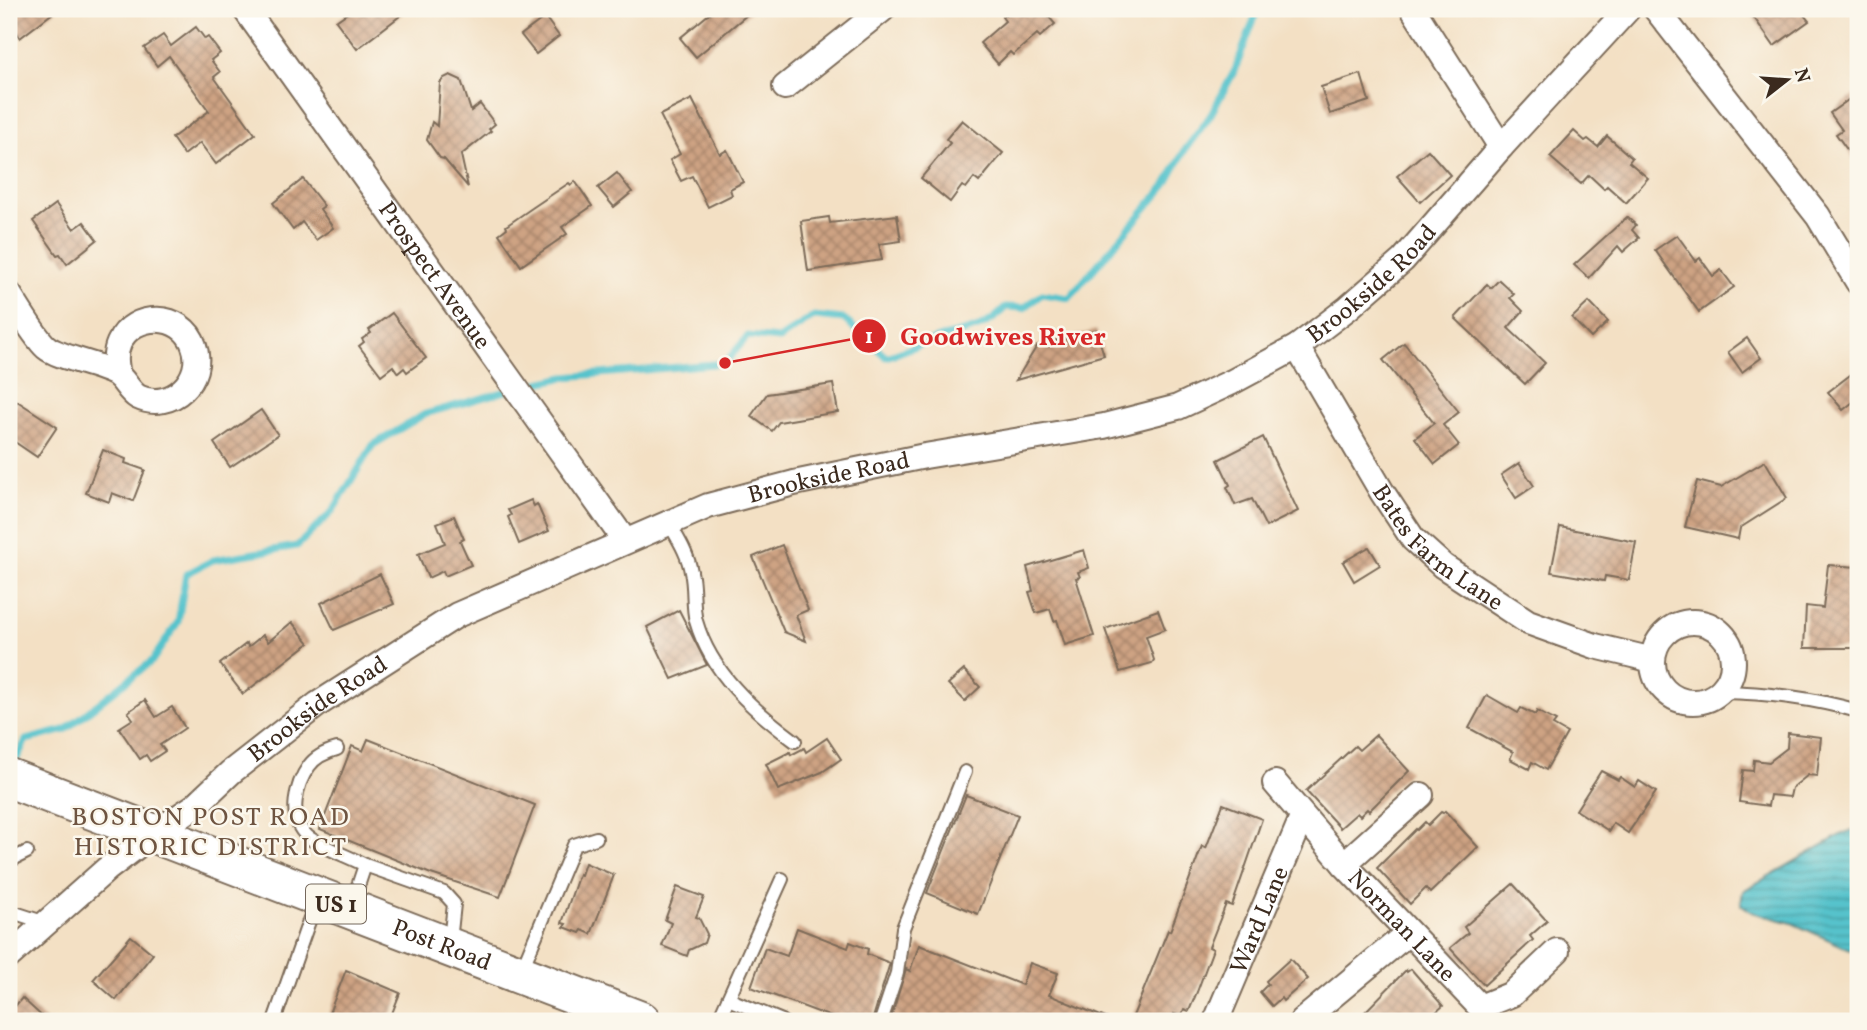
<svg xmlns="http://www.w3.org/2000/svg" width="1867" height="1030" viewBox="0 0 1867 1030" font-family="Vollkorn,serif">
<defs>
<pattern id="water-rules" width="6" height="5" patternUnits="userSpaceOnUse" patternTransform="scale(1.75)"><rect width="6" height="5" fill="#56c3cc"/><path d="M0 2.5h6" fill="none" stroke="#489fa5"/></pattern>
<pattern id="building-cross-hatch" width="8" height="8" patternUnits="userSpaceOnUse" patternTransform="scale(1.75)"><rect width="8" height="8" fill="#cea383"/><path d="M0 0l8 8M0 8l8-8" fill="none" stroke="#a8856b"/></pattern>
</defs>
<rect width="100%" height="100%" fill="#fbf7ec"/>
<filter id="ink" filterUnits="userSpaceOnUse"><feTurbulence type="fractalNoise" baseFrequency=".0143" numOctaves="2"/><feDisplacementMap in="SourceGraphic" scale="14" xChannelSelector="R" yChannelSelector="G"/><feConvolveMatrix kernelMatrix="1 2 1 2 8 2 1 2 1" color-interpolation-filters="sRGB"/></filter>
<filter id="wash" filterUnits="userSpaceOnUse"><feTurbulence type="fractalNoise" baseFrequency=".00686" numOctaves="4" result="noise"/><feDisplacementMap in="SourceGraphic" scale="28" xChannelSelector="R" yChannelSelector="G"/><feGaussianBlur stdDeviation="1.57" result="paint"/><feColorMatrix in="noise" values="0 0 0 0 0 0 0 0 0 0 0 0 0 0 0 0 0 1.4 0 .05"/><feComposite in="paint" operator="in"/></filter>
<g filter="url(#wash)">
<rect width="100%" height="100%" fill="#f3e0c4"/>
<polygon fill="url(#water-rules)" stroke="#487675" stroke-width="2" points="1858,829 1858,953 1792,923 1752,912 1741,904 1743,891 1844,833"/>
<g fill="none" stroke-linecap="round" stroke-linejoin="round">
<g stroke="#56c3cc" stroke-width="7">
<path d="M522,387L565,377L725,363L748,336L779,339L814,316L844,319L886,357C905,351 924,342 943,337C970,330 986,329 1006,307L1024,308L1042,294L1069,298L1166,185L1185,150L1210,116L1235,70L1258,9"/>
<polyline points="13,766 26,740 65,730 152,661 178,622 186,574 213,560 297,546 332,512 373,445 425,414 510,390"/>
</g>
</g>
<g id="blocks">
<g fill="url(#building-cross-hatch)">
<polygon points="24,9 58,9 20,38 9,20"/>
<polygon points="353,9 409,9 357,49 336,21"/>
<polygon points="715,9 754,9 696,57 680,38"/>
<polygon points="1012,9 1042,9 1055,24 1040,37 1037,34 1013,55 1010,52 998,64 980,43 1005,21 1002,17"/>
<polygon points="1748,9 1799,9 1809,21 1774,46"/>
<polygon points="545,17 559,36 536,54 521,35"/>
<polygon points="196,27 205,39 208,37 220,53 211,60 220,72 214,77 255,134 216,164 200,143 184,155 172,138 209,111 169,56 157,66 144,48 163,35 171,46"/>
<polygon points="1361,74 1369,101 1330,114 1321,87"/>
<polygon points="450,75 461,80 471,111 480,104 495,124 489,129 491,131 461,155 468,187 444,159 440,158 427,140 432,122 437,126 440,83 444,78"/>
<polygon points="1858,93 1858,165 1836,134 1842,130 1830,113"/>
<polygon points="692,99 720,154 727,150 743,182 730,189 732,195 708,207 692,176 681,181 670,160 680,154 660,115"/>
<polygon points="962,120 1003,153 979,182 974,178 966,188 962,186 950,202 921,178 950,143 946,139"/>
<polygon points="1574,131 1585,141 1588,139 1598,147 1607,136 1632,158 1629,162 1648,178 1626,203 1607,186 1604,189 1589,175 1581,184 1550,157"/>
<polygon points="1428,150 1450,175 1420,202 1397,176"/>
<polygon points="617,173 632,192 614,207 598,188"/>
<polygon points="303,179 324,206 320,209 333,228 316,240 302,222 293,230 273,203"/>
<polygon points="575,181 592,206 562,227 567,234 521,266 499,234 507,228 506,226 532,208 569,183 571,185"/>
<polygon points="56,204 74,229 84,222 97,240 67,264 60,254 57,255 33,221"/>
<polygon points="897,215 901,241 879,244 882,260 808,271 801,221 829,217 830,223"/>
<polygon points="1627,217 1636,225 1632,230 1639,238 1623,252 1618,246 1589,278 1574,265"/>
<polygon points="1677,235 1696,261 1700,258 1713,276 1721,270 1734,287 1699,312 1655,250"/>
<polygon points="1499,280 1514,294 1510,298 1523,311 1508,328 1545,363 1525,384 1455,318 1487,284 1491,288"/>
<polygon points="1589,302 1608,322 1591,338 1572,318"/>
<polygon points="392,313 426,358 407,372 404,368 398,373 393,366 381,375 359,346 364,342 362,339 371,333 369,330"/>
<polygon points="1096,330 1104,355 1016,380 1037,346"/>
<polygon points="1747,338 1761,358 1742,372 1728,352"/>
<polygon points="1404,343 1459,412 1443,425 1459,445 1435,464 1415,438 1434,423 1383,360"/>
<polygon points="1858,369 1858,398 1843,410 1828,392"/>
<polygon points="833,384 838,412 779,422 772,431 751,416 767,394"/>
<polygon points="17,401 57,427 37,457 9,438 9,415"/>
<polygon points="261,410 278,435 230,467 214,443"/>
<polygon points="1263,437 1298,511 1266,527 1252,499 1235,505 1227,487 1230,485 1218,460"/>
<polygon points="103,450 126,459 125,463 145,470 133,501 112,493 109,502 86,493"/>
<polygon points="1765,461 1787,498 1740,528 1738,539 1685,527 1697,481 1721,487"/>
<polygon points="1519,463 1534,486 1516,498 1501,475"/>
<polygon points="531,500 534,506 537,504 549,531 519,544 508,517 511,515 508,510"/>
<polygon points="454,516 464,539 460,541 471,565 445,576 443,571 428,578 418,554 445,543 437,523"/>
<polygon points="1560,527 1636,542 1629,580 1605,576 1604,581 1551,572"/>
<polygon points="782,545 808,610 796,615 806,641 784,632 753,557"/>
<polygon points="1369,547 1380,565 1354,581 1343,562"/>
<polygon points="1084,550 1089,568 1078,572 1080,577 1076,578 1094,636 1065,645 1057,620 1054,621 1050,609 1036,613 1029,592 1033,591 1027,567"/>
<polygon points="1828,565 1858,567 1858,648 1804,648 1806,606 1823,608"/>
<polygon points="380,574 394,604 334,630 321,603"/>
<polygon points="679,610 707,665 672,679 647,627"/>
<polygon points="1158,610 1165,629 1146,636 1154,660 1152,663 1120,672 1105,629"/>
<polygon points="292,622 309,643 243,694 220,664 247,643 248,647 263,635 268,642"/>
<polygon points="964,670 980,687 965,701 948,684"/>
<polygon points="1487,695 1518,713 1521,708 1535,715 1537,711 1556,721 1553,725 1567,733 1546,770 1532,762 1529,769 1510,759 1513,752 1469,728"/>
<polygon points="145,700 156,717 172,707 185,728 160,745 165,751 150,761 146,755 140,759 119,728 133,719 128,712"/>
<polygon points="1788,733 1821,737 1817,776 1808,775 1792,788 1790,797 1770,795 1768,806 1739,802 1743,770 1753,771 1754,760 1769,762 1787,748"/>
<polygon points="1376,735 1409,771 1369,811 1367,809 1360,816 1357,813 1340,828 1306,791 1355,746 1359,750"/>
<polygon points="827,738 841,759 822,772 778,790 766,764 790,752 791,755 804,748 806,752"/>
<polygon points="368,739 535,805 500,897 431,874 320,829 352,746 363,751"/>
<polygon points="1601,771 1618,780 1620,777 1635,787 1639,781 1656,792 1628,833 1613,823 1609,831 1576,810"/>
<polygon points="966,795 1018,815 978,914 927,893"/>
<polygon points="1223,804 1262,819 1232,906 1226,904 1209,947 1213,949 1197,992 1189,1011 1184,1009 1181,1016 1174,1014 1171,1021 1131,1021 1168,930 1170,931 1202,846 1206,848"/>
<polygon points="1445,811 1478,847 1430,893 1426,888 1410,904 1377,868 1416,829 1417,830 1425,822 1428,825 1441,812 1443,813"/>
<polygon points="585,863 614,875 591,934 582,930 580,933 564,927 566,924 562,923 579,874 581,875"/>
<polygon points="1513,884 1547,921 1530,936 1533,940 1484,985 1450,948 1468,933 1464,927"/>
<polygon points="677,887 704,897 696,917 699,918 707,934 704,943 689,950 687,956 662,946 671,923 665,920"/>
<polygon points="797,928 848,948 850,942 868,949 867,954 890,963 872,1021 842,1021 751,987 765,948 787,956"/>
<polygon points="131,936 153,954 116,1000 93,980"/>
<polygon points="919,945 1022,985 1030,963 1058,973 1049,995 1113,1021 890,1021 906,969 910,971"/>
<polygon points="1290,959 1308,979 1283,1001 1281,998 1272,1006 1260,992 1268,984 1266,981"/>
<polygon points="1411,969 1443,1006 1426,1021 1356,1021 1406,970 1407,972"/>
<polygon points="346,970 400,993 389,1021 326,1021"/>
<polygon points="22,998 47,1021 9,1021 9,1013"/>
</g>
</g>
</g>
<g filter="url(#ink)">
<use href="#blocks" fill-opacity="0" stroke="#7b6a58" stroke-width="2"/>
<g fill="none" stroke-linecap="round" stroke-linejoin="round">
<g stroke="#7b6a58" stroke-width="16">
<g id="service">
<path d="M669,523C678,539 688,554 691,572C695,588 692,606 696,621C711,673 753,710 795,741"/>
<path d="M1720,692C1770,693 1811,698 1858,711"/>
<path d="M337,749C326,752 316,756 309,766C296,784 287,818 307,836C315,844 352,858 365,865L352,904"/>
<polyline points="9,861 27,852"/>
<polyline points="365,865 444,893 454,904 450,941"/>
<polyline points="9,911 46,923"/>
<polyline points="522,969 574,845 596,838"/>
<polyline points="728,999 782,1021"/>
<polyline points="274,1021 316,901"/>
<polyline points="718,1021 782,879"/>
<polyline points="881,1021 897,973 903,928 965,772"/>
</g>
</g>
<g stroke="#7b6a58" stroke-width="28">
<g id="minor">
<path id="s1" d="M245,9L625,541"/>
<polyline points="1413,9 1501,147"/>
<polyline points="1656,9 1818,216 1858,282"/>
<polyline points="785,87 883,9"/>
<path d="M9,294C18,308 35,337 46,347C59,358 99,364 116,374C125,380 128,391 138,397C171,413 206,378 194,346C183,312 133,311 119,343C114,354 116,365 118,375"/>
<path id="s2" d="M1297,347L1382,492L1413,539L1443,566L1528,622L1595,646L1653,660"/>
<circle cx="1693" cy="662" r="40"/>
<path id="s3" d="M1275,783L1344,864L1480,1007L1512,994L1557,951"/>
<polyline points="1344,864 1421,795"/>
<path id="s4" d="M9,956L107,869L153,834L195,806L231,772L318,704L457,615L708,506L794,483L925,456L1104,426L1178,407L1232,382L1297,347L1348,308L1403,260L1501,147L1628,9"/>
<path id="s5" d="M1216,1021L1302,818"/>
<polyline points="1302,1021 1408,933"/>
</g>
</g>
<g stroke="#7b6a58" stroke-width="42">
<g id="primary">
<path id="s6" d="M9,778L641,1021"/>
</g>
</g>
<use href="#service" stroke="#fff" stroke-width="12"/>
<use href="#minor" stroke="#fff" stroke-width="24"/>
<use href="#primary" stroke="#fff" stroke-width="38"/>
</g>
</g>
<g text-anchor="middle" stroke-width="5" stroke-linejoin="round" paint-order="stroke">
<rect fill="#fbf7ec" stroke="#75685c" stroke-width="2" x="306" y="884.5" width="60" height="39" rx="5"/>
<g font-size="23" font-weight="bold" fill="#3b2a1e">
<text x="336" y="912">US 1</text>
</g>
<g font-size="24" fill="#3b2a1e" stroke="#fbf7ec">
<text dy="8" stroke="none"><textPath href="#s1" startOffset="327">Prospect Avenue</textPath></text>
<text dy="8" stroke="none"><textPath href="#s4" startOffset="1550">Brookside Road</textPath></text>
<text dy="8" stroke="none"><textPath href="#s4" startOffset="962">Brookside Road</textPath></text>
<text dy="8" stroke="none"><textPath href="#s2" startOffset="248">Bates Farm Lane</textPath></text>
<text dy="8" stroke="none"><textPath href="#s4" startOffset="396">Brookside Road</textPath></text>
<text dy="8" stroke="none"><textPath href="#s5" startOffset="110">Ward Lane</textPath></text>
<text dy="8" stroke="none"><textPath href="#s3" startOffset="191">Norman Lane</textPath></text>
<text dy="8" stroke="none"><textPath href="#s6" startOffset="464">Post Road</textPath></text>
</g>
<g font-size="26" letter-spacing="2" fill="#6e5441" stroke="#fbf7ec">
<text x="211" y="825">BOSTON POST ROAD<tspan x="211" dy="30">HISTORIC DISTRICT</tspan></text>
</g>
</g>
<path fill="none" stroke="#d62828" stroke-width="2.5" d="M725 363L869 336"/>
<g fill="#d62828" stroke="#fbf7ec" stroke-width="2.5">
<circle cx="725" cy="363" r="7"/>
<circle cx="869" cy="336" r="18"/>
</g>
<g font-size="21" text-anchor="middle" font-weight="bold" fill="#fff">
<text x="869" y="343">1</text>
</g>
<g font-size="26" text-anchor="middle" font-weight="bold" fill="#d62828" stroke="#fbf7ec" stroke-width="5" stroke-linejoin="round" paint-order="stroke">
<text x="1003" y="345">Goodwives River</text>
</g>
<rect width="1867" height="1030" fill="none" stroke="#fbf7ec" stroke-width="35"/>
<g transform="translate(1787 80) rotate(73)" stroke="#fbf7ec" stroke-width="5" paint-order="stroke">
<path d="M0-5L12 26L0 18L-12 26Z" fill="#3b2a1e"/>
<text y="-10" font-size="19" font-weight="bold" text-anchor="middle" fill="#3b2a1e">N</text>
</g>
</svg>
